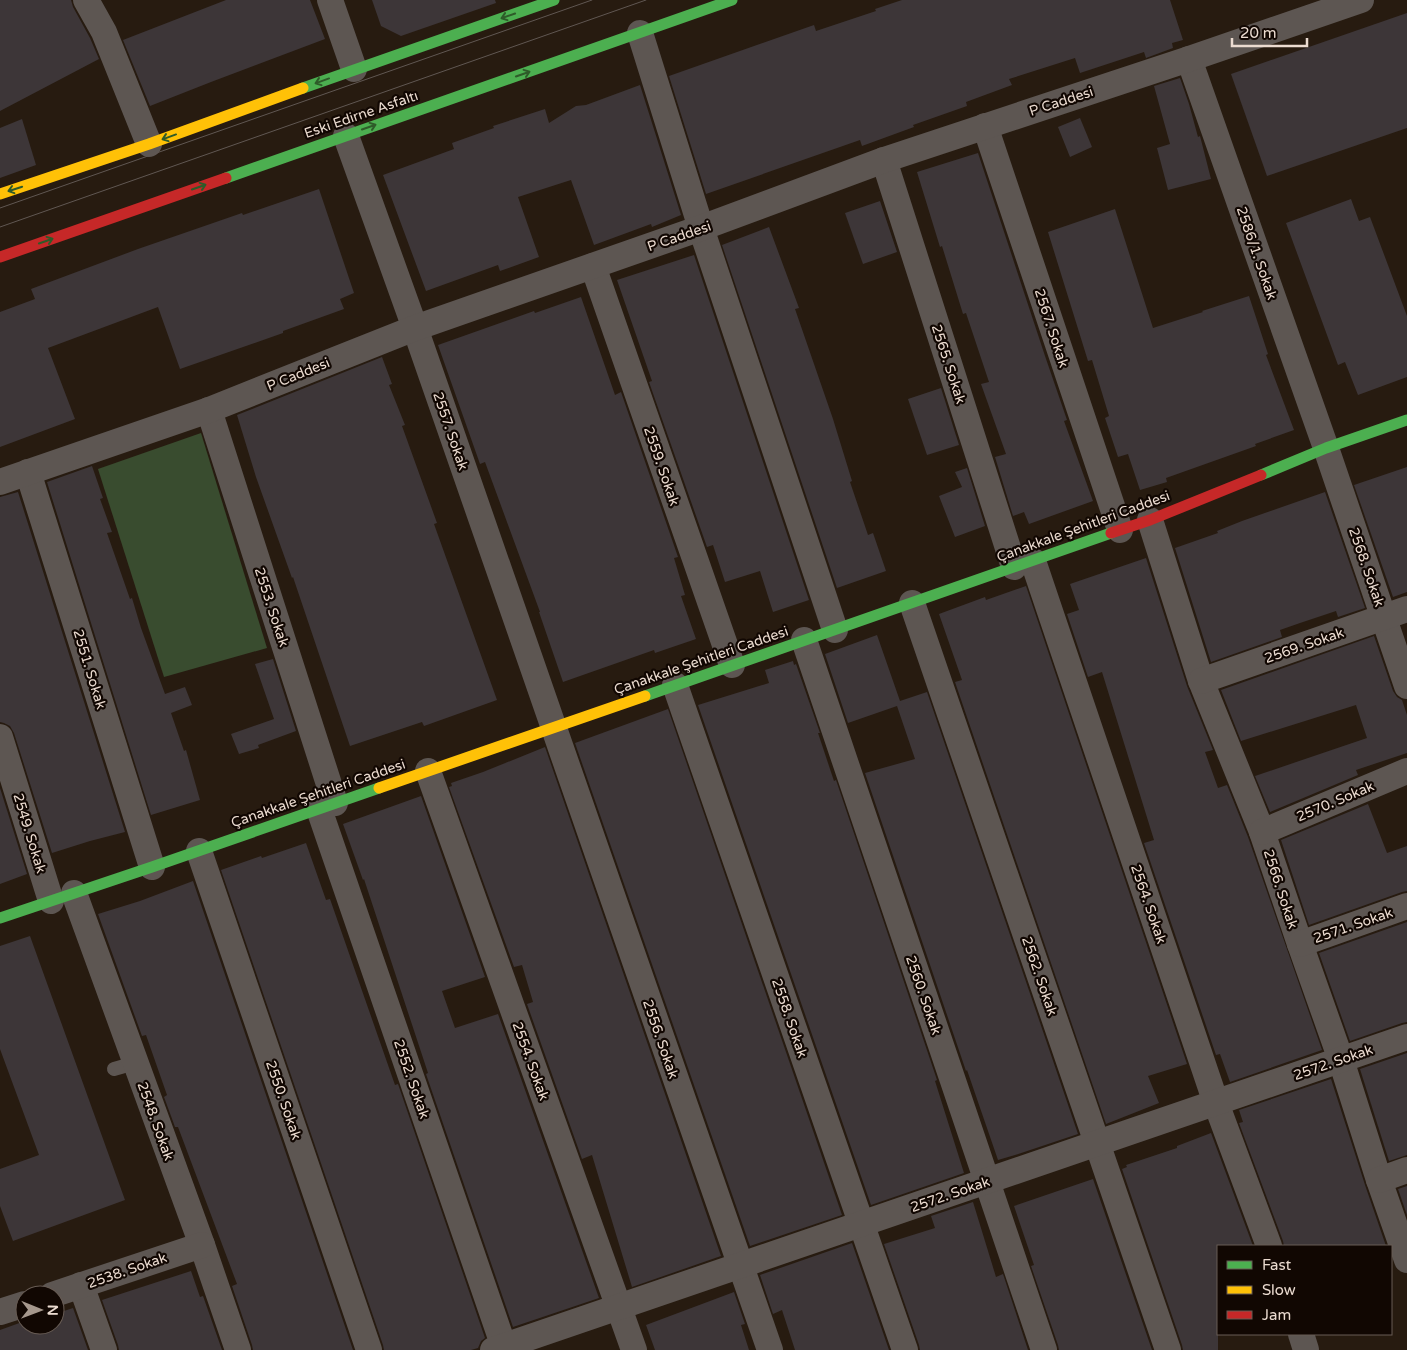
<svg xmlns="http://www.w3.org/2000/svg" width="1407" height="1350" viewBox="0 0 1407 1350" font-family="'Varela Round',sans-serif">
<rect width="100%" height="100%" fill="#271b10"/>
<polygon fill="#394c2f" points="201,433 267,648 164,677 98,469"/>
<g fill="#3d3638">
<polygon points="0,0 71,0 73,7 90,38 99,59 0,111"/>
<polygon points="226,0 310,0 325,39 211,82 150,106 123,40"/>
<polygon points="372,0 495,0 496,3 401,36 381,26"/>
<polygon points="902,0 1170,0 1183,40 1172,43 1173,48 1146,58 1144,52 1080,73 1075,58 1009,79 1012,85 966,102 967,106 913,125 914,127 862,146 860,140 706,194 669,76 814,25 816,31 876,11 875,9"/>
<polygon points="1407,13 1407,128 1267,176 1231,74"/>
<polygon points="1180,78 1189,104 1198,137 1200,136 1211,179 1168,190 1157,148 1170,144 1154,86"/>
<polygon points="640,85 681,215 652,227 651,224 594,245 571,180 518,197 539,257 500,271 498,265 426,291 383,175 454,149 452,143 494,128 493,126 545,109 549,123 576,106 586,105"/>
<polygon points="1080,118 1092,147 1070,157 1058,127"/>
<polygon points="22,119 36,165 0,178 0,128"/>
<polygon points="978,153 1045,356 1067,420 1064,421 1093,501 1029,524 1024,512 1013,516 995,457 1006,454 981,384 989,382 966,313 963,314 942,246 940,247 917,172"/>
<polygon points="319,189 354,293 340,299 344,309 283,331 283,333 180,369 158,307 48,348 75,419 0,447 0,312 35,299 31,289 138,249 242,213 243,215"/>
<polygon points="1351,199 1359,221 1370,217 1407,316 1407,377 1358,395 1345,362 1338,365 1286,223"/>
<polygon points="880,201 897,252 863,264 845,213"/>
<polygon points="1115,209 1153,328 1203,312 1202,311 1249,296 1268,354 1266,355 1294,430 1255,444 1256,446 1166,478 1167,482 1140,490 1128,454 1118,457 1105,418 1109,416 1092,360 1088,361 1048,232"/>
<polygon points="769,227 799,308 795,309 833,419 852,481 850,482 868,535 873,533 886,571 837,588 722,245"/>
<polygon points="694,255 809,600 773,612 760,571 725,582 713,545 707,547 649,382 652,381 617,280"/>
<polygon points="581,297 615,395 621,392 678,557 674,558 685,595 681,596 696,639 655,653 654,650 563,682 539,612 540,612 485,462 480,464 438,345 534,311 535,313"/>
<polygon points="382,357 392,384 389,385 405,425 402,426 437,523 434,524 497,700 424,726 422,722 350,746 293,577 292,578 256,477 237,415"/>
<polygon points="941,388 959,445 927,455 908,399"/>
<polygon points="92,466 103,498 100,499 112,532 107,533 130,599 132,598 141,628 165,694 185,687 192,705 171,713 184,751 186,750 200,800 151,815 47,482"/>
<polygon points="1407,467 1407,592 1393,597 1354,485"/>
<polygon points="967,468 985,526 955,537 939,496 962,487 955,472"/>
<polygon points="18,492 125,832 90,841 52,853 14,733 10,726 4,723 0,722 0,497"/>
<polygon points="1325,492 1365,608 1338,617 1336,611 1300,623 1280,630 1282,637 1211,662 1175,548 1218,533 1217,531 1242,521"/>
<polygon points="1146,558 1187,686 1213,750 1205,752 1218,788 1227,785 1248,837 1322,1050 1230,1082 1220,1054 1216,1055 1144,843 1154,840 1102,672 1088,677 1067,614 1079,610 1070,584"/>
<polygon points="1026,586 1187,1064 1148,1076 1159,1103 1106,1124 955,682 962,680 939,614 985,597 986,600"/>
<polygon points="877,635 900,701 927,692 1078,1134 1015,1155 998,1160 967,1070 966,1071 865,773 915,759 897,706 848,723 825,654"/>
<polygon points="1374,636 1393,691 1397,697 1402,700 1407,715 1407,753 1356,770 1358,775 1270,812 1255,776 1367,738 1356,705 1241,741 1221,690"/>
<polygon points="273,659 296,731 258,745 259,748 239,754 231,734 274,719 255,664"/>
<polygon points="793,661 794,665 796,664 820,733 818,733 834,781 836,780 937,1080 935,1081 964,1173 871,1205 698,705 769,683 765,670"/>
<polygon points="668,709 842,1215 750,1246 575,743"/>
<polygon points="545,747 721,1256 632,1287 592,1155 582,1159 527,1004 533,1002 522,965 514,967 449,787 452,786 451,783 483,772"/>
<polygon points="0,788 27,874 0,884"/>
<polygon points="421,796 485,977 442,991 455,1028 498,1014 599,1298 513,1327 426,1074 428,1073 364,879 363,880 343,824"/>
<polygon points="1368,804 1387,853 1407,846 1407,891 1402,892 1309,925 1281,840"/>
<polygon points="306,843 326,900 330,899 395,1085 398,1084 485,1338 481,1341 478,1348 471,1350 384,1350 383,1345 221,870 261,856 262,858"/>
<polygon points="193,881 353,1350 253,1350 252,1345 232,1286 237,1284 178,1127 175,1127 171,1116 164,1097 167,1095 146,1035 142,1036 98,914 140,901"/>
<polygon points="1407,922 1407,1022 1402,1023 1350,1041 1319,953"/>
<polygon points="30,936 125,1200 13,1241 0,1206 0,1169 39,1155 0,1049 0,946"/>
<polygon points="1407,1053 1407,1155 1389,1161 1360,1069"/>
<polygon points="1331,1079 1365,1185 1386,1246 1284,1246 1283,1241 1239,1123 1243,1122 1239,1110"/>
<polygon points="1211,1133 1253,1246 1218,1246 1218,1350 1183,1350 1182,1345 1122,1169 1127,1167 1126,1165 1177,1148 1177,1146"/>
<polygon points="1093,1179 1152,1350 1059,1350 1058,1345 1031,1266 1034,1265 1014,1206"/>
<polygon points="1407,1186 1407,1215 1398,1189"/>
<polygon points="973,1202 996,1277 1003,1274 1028,1350 920,1350 919,1345 884,1244 935,1228 931,1216"/>
<polygon points="852,1243 889,1350 795,1350 782,1310 773,1314 760,1275"/>
<polygon points="191,1271 200,1297 203,1296 222,1350 119,1350 118,1345 102,1300"/>
<polygon points="734,1292 745,1324 741,1325 749,1350 655,1350 646,1325"/>
<polygon points="73,1308 88,1350 0,1350 0,1330 25,1321 25,1325 55,1325 55,1314"/>
</g>
<g fill="none" stroke-linecap="round" stroke-linejoin="round">
<polyline stroke="#5d5652" stroke-width="14" points="114,1069 135,1063"/>
<g stroke="#5d5652" stroke-width="26">
<polyline points="86,0 104,32 149,144"/>
<polyline points="330,0 354,69"/>
<polyline points="640,33 701,228 835,630"/>
<polyline points="1189,59 1326,448 1407,686"/>
<polyline points="985,126 1120,530"/>
<polyline points="346,136 415,328 770,1350"/>
<polyline points="884,160 1014,567"/>
<polyline points="593,266 732,665"/>
<polyline points="209,410 335,803"/>
<polyline points="28,472 152,867"/>
<polyline points="0,482 209,410 415,328 701,228 884,160 1189,59 1361,0"/>
<polyline points="1150,520 1201,681 1262,832 1300,944 1341,1060 1379,1180 1407,1260"/>
<polyline points="1033,561 1216,1103 1269,1246"/>
<polyline points="912,603 1168,1350"/>
<polyline points="804,640 1044,1350"/>
<polyline points="1201,681 1407,609"/>
<polyline points="675,685 905,1350"/>
<polyline points="0,737 51,901"/>
<polyline points="428,771 634,1350"/>
<polyline points="319,809 505,1350"/>
<polyline points="1262,832 1407,771"/>
<polyline points="199,851 369,1350"/>
<polyline points="74,893 202,1245 238,1350"/>
<polyline points="1300,944 1407,906"/>
<polyline points="1379,1180 1407,1170"/>
<polyline points="81,1285 104,1350"/>
<polyline points="52,1295 202,1245"/>
<polyline points="0,1312 25,1304"/>
<polyline points="1301,1334 1306,1350"/>
<polyline points="493,1350 1407,1037"/>
</g>
<g stroke="#4caf50" stroke-width="11">
<polyline points="303,88 554,0"/>
<polyline points="226,178 732,0"/>
<polyline points="1261,475 1326,448 1407,420"/>
<polyline points="645,696 1111,533"/>
<polyline points="0,918 152,867 379,788"/>
</g>
<g stroke="#ffc107" stroke-width="11">
<polyline points="0,194 149,144 303,88"/>
<polyline points="379,788 645,696"/>
</g>
<g stroke="#c62828" stroke-width="11">
<polyline points="0,257 226,178"/>
<polyline points="1111,533 1150,520 1261,475"/>
</g>
<g stroke="#605752" stroke-width="1">
<polyline points="0,208 592,0"/>
<polyline points="0,227 646,0"/>
</g>
</g>
<defs><path id="oneway-shaft" d="M-6 0H5M1.5-3L5.5 0L1.5 3" fill="none" stroke-width="1.6" stroke-linecap="round" stroke-linejoin="round" transform="scale(1.25)"/></defs>
<g stroke="#2e5b29">
<use href="#oneway-shaft" transform="translate(508 16) rotate(161)"/>
<use href="#oneway-shaft" transform="translate(523 74) rotate(-19)"/>
<use href="#oneway-shaft" transform="translate(322 81) rotate(160)"/>
<use href="#oneway-shaft" transform="translate(369 127) rotate(-19)"/>
<use href="#oneway-shaft" transform="translate(169 137) rotate(160)"/>
<use href="#oneway-shaft" transform="translate(199 187) rotate(-19)"/>
<use href="#oneway-shaft" transform="translate(15 189) rotate(162)"/>
<use href="#oneway-shaft" transform="translate(46 241) rotate(-19)"/>
</g>
<g text-anchor="middle" stroke-width="4.5" stroke-linejoin="round" paint-order="stroke">
<g font-size="14" fill="#ebdbd0" stroke="#110702">
<text transform="translate(1061 101) rotate(-18)" y="5">P Caddesi</text>
<text transform="translate(361 114) rotate(-19)" y="5">Eski Edirne Asfaltı</text>
<text transform="translate(679 236) rotate(-19)" y="5">P Caddesi</text>
<text transform="translate(1257 253) rotate(71)" y="5">2586/1. Sokak</text>
<text transform="translate(1052 328) rotate(72)" y="5">2567. Sokak</text>
<text transform="translate(949 364) rotate(72)" y="5">2565. Sokak</text>
<text transform="translate(298 374) rotate(-22)" y="5">P Caddesi</text>
<text transform="translate(451 431) rotate(71)" y="5">2557. Sokak</text>
<text transform="translate(662 466) rotate(71)" y="5">2559. Sokak</text>
<text transform="translate(1083 526) rotate(-20)" y="5">Çanakkale Şehitleri Caddesi</text>
<text transform="translate(1367 567) rotate(71)" y="5">2568. Sokak</text>
<text transform="translate(272 607) rotate(72)" y="5">2553. Sokak</text>
<text transform="translate(1304 645) rotate(-19)" y="5">2569. Sokak</text>
<text transform="translate(701 660) rotate(-19)" y="5">Çanakkale Şehitleri Caddesi</text>
<text transform="translate(90 669) rotate(73)" y="5">2551. Sokak</text>
<text transform="translate(318 793) rotate(-19)" y="5">Çanakkale Şehitleri Caddesi</text>
<text transform="translate(1335 801) rotate(-23)" y="5">2570. Sokak</text>
<text transform="translate(30 833) rotate(73)" y="5">2549. Sokak</text>
<text transform="translate(1281 889) rotate(72)" y="5">2566. Sokak</text>
<text transform="translate(1149 904) rotate(71)" y="5">2564. Sokak</text>
<text transform="translate(1353 925) rotate(-19)" y="5">2571. Sokak</text>
<text transform="translate(1040 976) rotate(71)" y="5">2562. Sokak</text>
<text transform="translate(924 995) rotate(71)" y="5">2560. Sokak</text>
<text transform="translate(790 1018) rotate(71)" y="5">2558. Sokak</text>
<text transform="translate(661 1039) rotate(71)" y="5">2556. Sokak</text>
<text transform="translate(531 1061) rotate(70)" y="5">2554. Sokak</text>
<text transform="translate(1333 1062) rotate(-19)" y="5">2572. Sokak</text>
<text transform="translate(412 1079) rotate(71)" y="5">2552. Sokak</text>
<text transform="translate(284 1100) rotate(71)" y="5">2550. Sokak</text>
<text transform="translate(156 1121) rotate(70)" y="5">2548. Sokak</text>
<text transform="translate(950 1194) rotate(-19)" y="5">2572. Sokak</text>
<text transform="translate(127 1270) rotate(-19)" y="5">2538. Sokak</text>
</g>
</g>
<rect x="1217" y="1245" width="175" height="90" fill="#110702" stroke="#685c54"/>
<rect x="1227" y="1261" width="25" height="8" fill="#4caf50" stroke="#685c54"/>
<text x="1262" y="1270" font-size="15" fill="#ebdbd0">Fast</text>
<rect x="1227" y="1286" width="25" height="8" fill="#ffc107" stroke="#685c54"/>
<text x="1262" y="1295" font-size="15" fill="#ebdbd0">Slow</text>
<rect x="1227" y="1311" width="25" height="8" fill="#c62828" stroke="#685c54"/>
<text x="1262" y="1320" font-size="15" fill="#ebdbd0">Jam</text>
<g transform="translate(40 1310) rotate(91)"><circle r="24" fill="#110702" stroke="#685c54"/>
<path d="M0-4L9 19L0 12L-9 19Z" fill="#a6988d"/>
<text y="-8" font-size="14" font-weight="bold" text-anchor="middle" fill="#ebdbd0">N</text>
</g>
<path d="M1232 38v8h75v-8" fill="none" stroke="#ebdbd0" stroke-width="2.5"/>
<text x="1240" y="38" font-size="15" fill="#ebdbd0" stroke="#110702" stroke-width="4" paint-order="stroke">20 m</text>
</svg>
